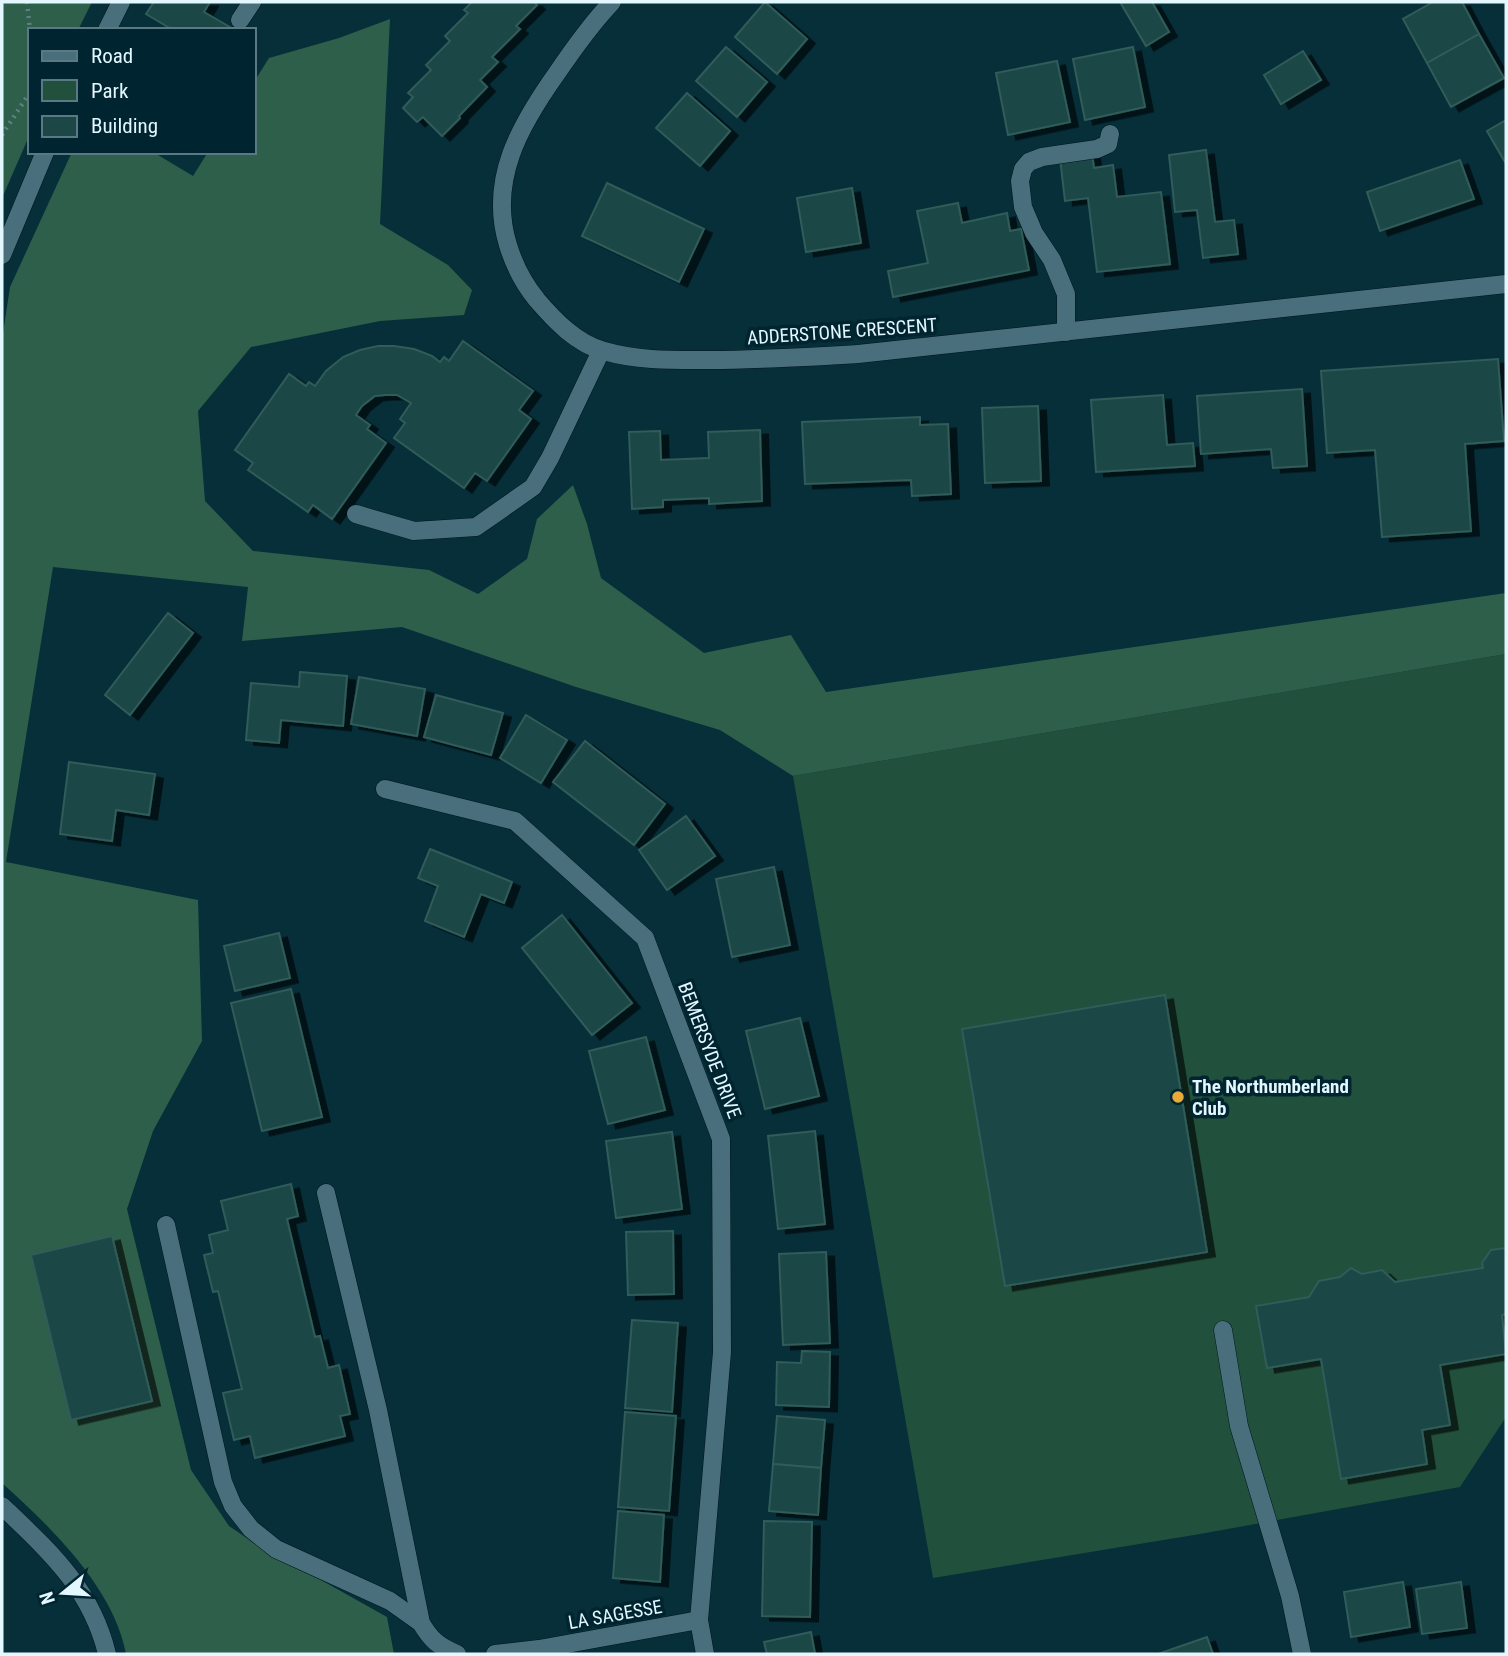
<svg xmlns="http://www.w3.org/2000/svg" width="1508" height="1656" viewBox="0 0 1508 1656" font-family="'Roboto Condensed',sans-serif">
<defs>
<filter id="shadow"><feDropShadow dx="8" dy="4.5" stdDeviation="0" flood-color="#0009"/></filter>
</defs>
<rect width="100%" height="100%" fill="#062f3a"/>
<polygon fill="#21503c" points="1506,654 1506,1417 1460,1487 1200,1534 933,1578 793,776"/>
<g fill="#2e5f4a">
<polygon points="2,2 92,2 78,30 30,30 30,134 2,198"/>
<path d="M390,19L380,224L448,265L472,290L464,315L380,321L251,347L198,411L205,501L253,551L429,570L478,594L527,559L537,519L573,485L587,524L601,578L704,653L791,635L826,692L1506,593V654L793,776L720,730L576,687L402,627L242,641L248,587L53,567L6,862L198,900L202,1041L153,1131L127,1209L191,1470L229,1526L282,1562L321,1580L387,1617L394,1654H126C114,1588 50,1526 2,1483V340L10,287L72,152H153L193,176L208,152H254V82L269,58L339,38Z"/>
</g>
<g fill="#1c4746" stroke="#305b59" stroke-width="2" filter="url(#shadow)">
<polygon points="154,2 210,2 204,12 235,30 173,30 146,14"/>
<polygon points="472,2 534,2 537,5 516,26 520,29 492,57 498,62 480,80 487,87 459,116 460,118 442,136 423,117 417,122 403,108 413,97 408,93 431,70 426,65 450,41 445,36 468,13 464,10"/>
<polygon points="765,2 807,39 777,74 735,37"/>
<polygon points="1120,2 1152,2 1169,32 1146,46"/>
<polygon points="1433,2 1462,2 1479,34 1427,63 1403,19"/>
<polygon points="1479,34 1504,78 1451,107 1427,63"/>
<polygon points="726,47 767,82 737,117 696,81"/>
<polygon points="1133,47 1145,107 1085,120 1073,59"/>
<polygon points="1303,51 1321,80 1281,104 1264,75"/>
<polygon points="1057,61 1070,122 1008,135 996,73"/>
<polygon points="687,93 730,131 700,166 656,128"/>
<polygon points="1506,120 1506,164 1487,131"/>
<polygon points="1206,150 1215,222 1234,220 1238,254 1203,258 1197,210 1175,212 1169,155"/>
<polygon points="1092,154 1094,168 1113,165 1117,197 1161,192 1170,264 1097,272 1088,198 1065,201 1060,158"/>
<polygon points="1460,160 1474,199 1380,231 1367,192"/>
<polygon points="607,183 704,229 679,282 582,236"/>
<polygon points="852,188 861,243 806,252 797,198"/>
<polygon points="958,203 962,223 1007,213 1010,231 1021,229 1029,270 893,297 888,271 928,263 917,211"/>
<polygon points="463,341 533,391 519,410 531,419 487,481 475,473 464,488 394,438 405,423 400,419 411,403 397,395 385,395 375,396 362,406 356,415 370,425 367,429 386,443 332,519 313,505 308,512 248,470 253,463 235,450 289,374 306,386 309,382 315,386 326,371 343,357 360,350 378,346 394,346 414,349 432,356 440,362 444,357 449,361"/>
<polygon points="1498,359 1504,441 1465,444 1471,531 1382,537 1375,450 1327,453 1321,371"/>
<polygon points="1302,389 1307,466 1273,468 1271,449 1201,454 1197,396"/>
<polygon points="1163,395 1167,445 1193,443 1195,466 1096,472 1091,400"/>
<polygon points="1038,406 1041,481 985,483 982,408"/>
<polygon points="920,417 920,425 948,424 951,494 912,496 911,480 805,484 802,422"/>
<polygon points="760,430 762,501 709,504 709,498 663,500 663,507 632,509 629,432 660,431 661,460 709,458 708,432"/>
<polygon points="168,613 193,633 130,715 105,695"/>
<polygon points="300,672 347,676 343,726 281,720 279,743 246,740 251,683 299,687"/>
<polygon points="359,677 425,689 417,736 351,724"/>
<polygon points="436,695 503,713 491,755 424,737"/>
<polygon points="526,715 567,740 541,783 500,758"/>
<polygon points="585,741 665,804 634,845 553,782"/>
<polygon points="69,762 155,774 149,815 116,810 112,841 60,834"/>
<polygon points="686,816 715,856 667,890 639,850"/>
<polygon points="430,849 512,882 504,903 481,894 464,937 425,921 438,886 418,878"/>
<polygon points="774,867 790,945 732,957 716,879"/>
<polygon points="562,915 632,1003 592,1035 522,948"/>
<polygon points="279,933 290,978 235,991 224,946"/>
<polygon points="291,989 322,1117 262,1131 231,1003"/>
<polygon points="1165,995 1207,1252 1005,1286 962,1029"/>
<polygon points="800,1018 819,1096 765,1109 746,1031"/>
<polygon points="646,1037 665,1110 608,1124 589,1051"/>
<polygon points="815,1131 825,1224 778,1229 768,1136"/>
<polygon points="672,1132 682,1209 616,1218 606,1141"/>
<polygon points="291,1184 298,1216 287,1219 315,1337 320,1336 328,1368 339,1365 350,1414 340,1416 345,1436 255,1458 250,1436 234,1440 223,1393 242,1389 218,1291 213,1292 204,1255 213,1253 209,1235 228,1230 221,1201"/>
<polygon points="673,1231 674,1294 628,1295 626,1232"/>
<polygon points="112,1236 152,1401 71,1420 31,1255"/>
<polygon points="1506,1248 1506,1314 1502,1315 1506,1354 1440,1365 1450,1425 1422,1430 1427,1464 1341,1479 1321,1359 1267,1368 1256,1306 1309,1297 1319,1281 1340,1277 1351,1268 1362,1274 1382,1270 1395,1282 1483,1268 1482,1263 1491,1250"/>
<polygon points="826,1252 830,1343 783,1345 779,1254"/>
<polygon points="632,1320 678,1323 672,1412 625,1408"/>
<polygon points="802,1351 830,1352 829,1407 776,1405 777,1362 801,1363"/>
<polygon points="625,1412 676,1416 669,1511 618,1507"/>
<polygon points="777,1416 825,1420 821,1468 773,1464"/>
<polygon points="773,1464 821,1468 818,1515 769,1511"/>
<polygon points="618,1511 664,1515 660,1582 613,1578"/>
<polygon points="764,1521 812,1522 810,1617 762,1616"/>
<polygon points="1403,1582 1410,1627 1351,1637 1344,1592"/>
<polygon points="1461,1582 1467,1628 1422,1634 1416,1589"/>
<polygon points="811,1632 815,1654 767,1654 764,1642"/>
<polygon points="1207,1637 1213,1654 1158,1654"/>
</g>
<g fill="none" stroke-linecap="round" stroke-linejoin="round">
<g stroke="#00161e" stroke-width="19">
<g id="minor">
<path d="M612,2C591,24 574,48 557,73C520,125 488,180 508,245C514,265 524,284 537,300C555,321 577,344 604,351C638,361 674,360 709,360C759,360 808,357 858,354L1506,284"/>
<polyline points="240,20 252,2"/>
<polyline points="107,30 121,2"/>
<polyline points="2,255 45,152"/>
<polyline points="1066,332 1066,294 1052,260 1034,233 1023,207 1020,181 1023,169 1029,162 1042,157 1097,149 1108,144 1110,134"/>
<polyline points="356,514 414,531 476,527 533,487 550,458 601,351"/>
<polyline points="385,789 515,821 645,938 721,1139 722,1352 699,1620 705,1654"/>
<path d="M326,1193L378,1410L421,1623C431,1640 438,1646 457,1654"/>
<polyline points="166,1225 223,1482 233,1506 251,1529 276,1549 390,1601 421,1623"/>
<polyline points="1223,1330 1239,1426 1290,1596 1302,1654"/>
<path d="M2,1506C49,1551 91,1588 107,1654"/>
<polyline points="495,1654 539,1649 699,1620"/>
</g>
</g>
<g stroke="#5f8089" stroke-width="4.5" stroke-dasharray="2 5" stroke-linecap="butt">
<polyline points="27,2 30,30"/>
<polyline points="2,135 30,92"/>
</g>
<use href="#minor" stroke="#496f7c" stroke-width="18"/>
</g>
<circle fill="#eaaa39" stroke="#002530" stroke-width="2.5" cx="1178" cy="1097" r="7"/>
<g text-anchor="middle" stroke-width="7" stroke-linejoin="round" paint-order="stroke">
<g font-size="19" fill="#e2f7fe" stroke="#002530">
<text transform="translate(842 331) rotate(-4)" y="7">ADDERSTONE CRESCENT</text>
<text transform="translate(710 1050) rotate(69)" y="7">BEMERSYDE DRIVE</text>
<text transform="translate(615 1614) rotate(-10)" y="7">LA SAGESSE</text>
</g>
<g font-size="19" font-weight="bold" fill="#e2f7fe" stroke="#002530" text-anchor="start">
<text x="1192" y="1093">The Northumberland<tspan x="1192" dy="22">Club</tspan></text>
</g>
</g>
<rect width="1508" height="1656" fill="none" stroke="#e2f7fe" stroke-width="7"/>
<rect x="28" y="28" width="228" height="126" fill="#002530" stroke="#5a7982" stroke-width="2"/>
<rect x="42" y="51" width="35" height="10" fill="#496f7c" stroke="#5a7982" stroke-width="2"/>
<text x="91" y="63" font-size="21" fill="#e2f7fe">Road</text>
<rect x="42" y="80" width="35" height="21" fill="#21503c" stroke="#5a7982" stroke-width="2"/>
<text x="91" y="98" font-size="21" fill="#e2f7fe">Park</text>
<rect x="42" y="116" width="35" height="21" fill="#1c4746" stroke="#5a7982" stroke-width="2"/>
<text x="91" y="133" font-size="21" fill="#e2f7fe">Building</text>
<g transform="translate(63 1593) rotate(252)" stroke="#002530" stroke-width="5" paint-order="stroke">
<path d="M0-5L12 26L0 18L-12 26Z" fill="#e2f7fe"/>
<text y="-10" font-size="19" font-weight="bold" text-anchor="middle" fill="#e2f7fe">N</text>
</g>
</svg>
